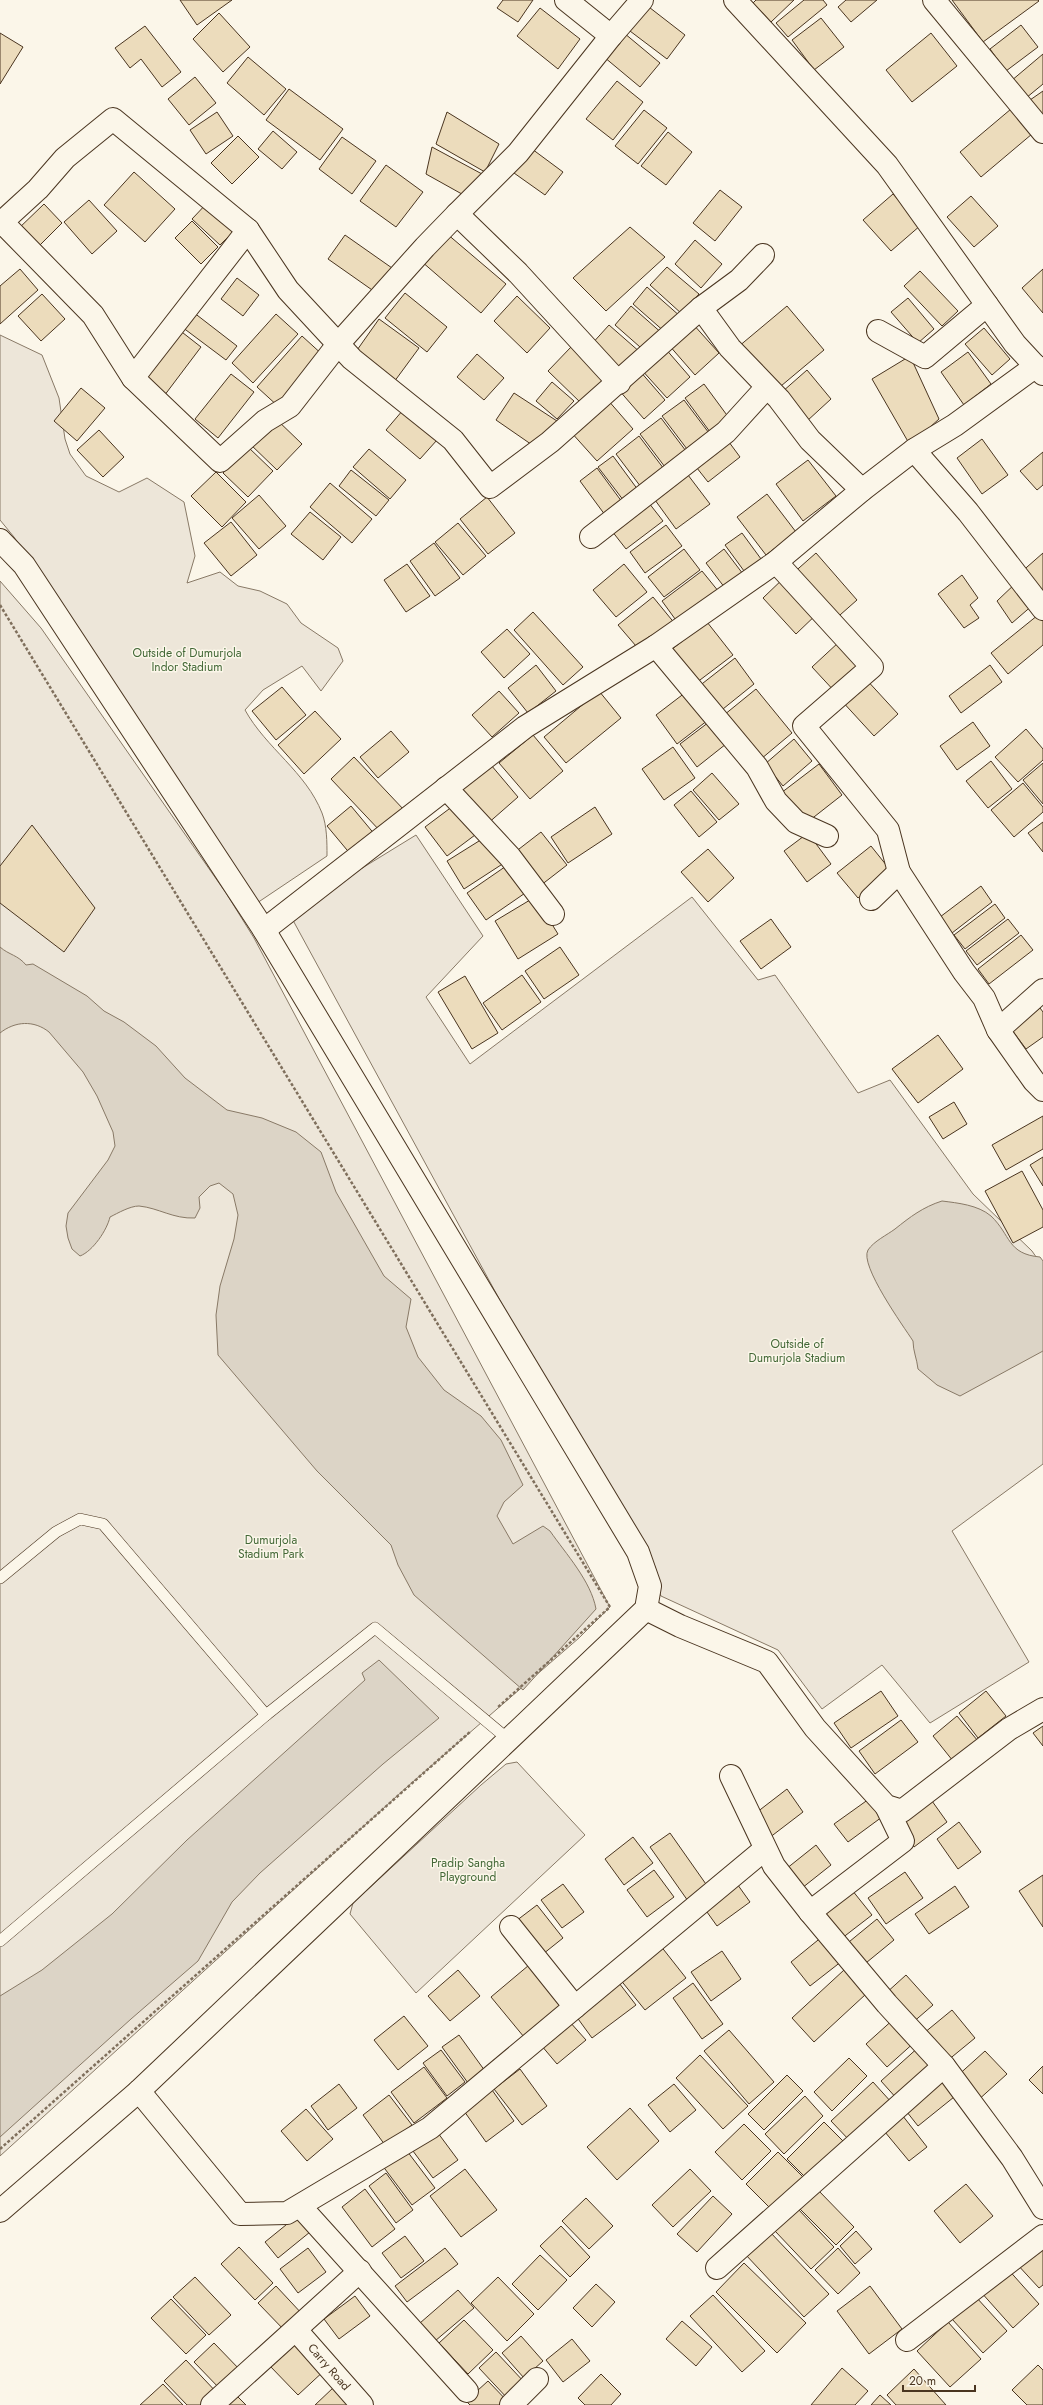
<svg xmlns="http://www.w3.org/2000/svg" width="1043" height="2405" viewBox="0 0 1043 2405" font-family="Jost,sans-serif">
<rect width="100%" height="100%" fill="#fbf6e9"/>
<g fill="#ede6d9" stroke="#887966">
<path d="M0,335L42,355L59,398L65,439L70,454L86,476L119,492L147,478L184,502L195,556L187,583L220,572L238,586L260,591L287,604L301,623L338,648L343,661L321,691L302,666L263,690L245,710C266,748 306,772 322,813C327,826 327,842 327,856L257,903L14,537L0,520Z"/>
<polygon points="0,581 41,628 226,893 254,938 610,1607 579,1638 407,1787 0,2156"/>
<polygon points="416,835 483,936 426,997 470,1064 692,897 758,980 775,975 858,1093 890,1080 973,1194 1032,1251 1043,1267 1043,1464 952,1531 1029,1662 930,1723 882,1665 822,1709 778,1650 661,1596 289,913"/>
<polygon points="517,1762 585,1835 416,1993 350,1914 353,1903 481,1785 506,1764"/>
</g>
<g fill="#dcd4c6" stroke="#887966">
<path d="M0,947C9,955 18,955 26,965L33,964L87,996L104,1011L124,1022L156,1046L185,1078L227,1110L262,1118L296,1132L321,1152L336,1192L384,1276L411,1299L406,1327L418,1357L444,1390L481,1416L501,1440L523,1485L504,1502L497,1516L513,1544L543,1526L550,1531C566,1554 591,1581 596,1609L523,1690L414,1595L398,1565L391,1545L317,1471L218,1355L216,1315L220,1286L234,1239L238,1215L233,1194L219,1183L210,1186L199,1197L200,1208L195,1218C173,1219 159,1208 139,1206C130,1206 118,1213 110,1217C107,1230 93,1251 80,1256L72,1249L68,1238L66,1226L68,1213L108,1160L115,1146L113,1132L97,1096L83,1072L49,1032C34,1020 15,1021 0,1033Z"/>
<path d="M942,1201C958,1203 978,1205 991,1216C1011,1235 1007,1254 1040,1257L1043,1261V1351L960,1396L937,1385L918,1369C917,1359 913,1351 913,1341C904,1327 859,1265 868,1250C874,1241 887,1235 895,1229C910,1217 923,1207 942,1201Z"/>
<polygon points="379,1660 439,1718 383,1764 260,1873 232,1902 198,1961 131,2019 0,2137 0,1996 42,1970 112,1914 187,1840 365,1680 362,1673"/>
</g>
<g fill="#ecdcbc" stroke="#4a3520">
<polygon points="180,0 232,0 197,25"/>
<polygon points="503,0 533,0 518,22 497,8"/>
<polygon points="756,0 794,0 771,22 753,3"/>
<polygon points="804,0 823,0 827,5 788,37 776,23"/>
<polygon points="846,0 877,0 851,22 838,7"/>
<polygon points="952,0 1038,0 1039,1 983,42"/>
<polygon points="645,4 685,35 667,59 626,28"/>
<polygon points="540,8 580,39 558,69 517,36"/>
<polygon points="219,13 250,47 223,72 193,39"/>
<polygon points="821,18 844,47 814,70 792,40"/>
<polygon points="1021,25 1038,47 1006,71 990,49"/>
<polygon points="145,26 181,72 162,87 141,59 130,68 115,48"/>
<polygon points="0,33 23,47 0,84"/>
<polygon points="624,33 660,63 640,87 604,57"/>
<polygon points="931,33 957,66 912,102 886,70"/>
<polygon points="1043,54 1043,84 1026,98 1011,81"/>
<polygon points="248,57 286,89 264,115 227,83"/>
<polygon points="195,77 216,103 189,125 168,99"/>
<polygon points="617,81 643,102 613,140 586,119"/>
<polygon points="289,89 343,129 320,160 266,120"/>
<polygon points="1043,91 1043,119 1030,100"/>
<polygon points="1011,109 1032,134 981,177 960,152"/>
<polygon points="644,110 667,128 638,164 615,146"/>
<polygon points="217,112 233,136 206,154 190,130"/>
<polygon points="447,112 499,144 485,172 436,144"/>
<polygon points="273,131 297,152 282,169 258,149"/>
<polygon points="668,132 692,152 666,185 641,166"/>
<polygon points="238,136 259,157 232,184 211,163"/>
<polygon points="342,137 376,161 352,194 319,169"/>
<polygon points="432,147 482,174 469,198 426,174"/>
<polygon points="532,149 563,172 545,195 514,173"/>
<polygon points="386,165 423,192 396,227 360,201"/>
<polygon points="134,172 175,209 145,242 104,205"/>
<polygon points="720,190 742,207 715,241 693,223"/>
<polygon points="893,194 921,225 891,251 863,220"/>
<polygon points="971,196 998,226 974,247 947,217"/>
<polygon points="89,200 117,231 92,254 64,222"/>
<polygon points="209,201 237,228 220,245 192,219"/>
<polygon points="44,204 62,223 35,250 16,231"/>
<polygon points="192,221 218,247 201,264 175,238"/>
<polygon points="630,227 665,257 606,311 573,278"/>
<polygon points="446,233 506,284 481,313 421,261"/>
<polygon points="345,235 392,268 375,292 328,259"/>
<polygon points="695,240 722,264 701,288 675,264"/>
<polygon points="667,267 699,294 682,314 650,285"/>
<polygon points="20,269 38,290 0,324 0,286"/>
<polygon points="1043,269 1043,313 1022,288"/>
<polygon points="920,271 958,311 942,326 904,286"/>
<polygon points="237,278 259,295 243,316 221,299"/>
<polygon points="647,287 681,317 666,333 633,304"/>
<polygon points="405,293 447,327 427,352 385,318"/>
<polygon points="42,294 65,319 41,341 18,316"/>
<polygon points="517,296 550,328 527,353 494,321"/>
<polygon points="908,298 934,329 918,343 891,312"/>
<polygon points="631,306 664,335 648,354 615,325"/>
<polygon points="787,306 824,350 775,391 738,347"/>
<polygon points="193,312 237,346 226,360 182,327"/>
<polygon points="276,314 298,334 253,383 232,363"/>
<polygon points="379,319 419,348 394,382 355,353"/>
<polygon points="692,323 719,353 695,375 668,344"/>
<polygon points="609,325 641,353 622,375 590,346"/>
<polygon points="984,328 1010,359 992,375 965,344"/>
<polygon points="178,329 201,347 164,396 140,378"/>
<polygon points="302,336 325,357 280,408 257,387"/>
<polygon points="571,347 605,380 582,404 548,371"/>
<polygon points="664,347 690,377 667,398 640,368"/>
<polygon points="968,352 991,384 964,405 941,372"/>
<polygon points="477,354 504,378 484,400 457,377"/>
<polygon points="910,356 939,419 910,445 872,379"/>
<polygon points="639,370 665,400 644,419 618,389"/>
<polygon points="807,370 831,399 807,421 782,392"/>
<polygon points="231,374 254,392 218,438 195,419"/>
<polygon points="552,382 574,401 557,419 536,401"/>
<polygon points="704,384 732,422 713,436 685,398"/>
<polygon points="81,388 105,408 77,441 54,421"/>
<polygon points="514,393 557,421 538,449 496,420"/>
<polygon points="607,399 633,429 597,461 570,431"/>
<polygon points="684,400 712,437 690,453 662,416"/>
<polygon points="403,410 437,440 420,459 386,430"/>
<polygon points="274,417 302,444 277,470 249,443"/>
<polygon points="661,418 689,455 668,471 640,434"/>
<polygon points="99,430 124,457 103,477 77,450"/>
<polygon points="639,436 667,473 644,491 616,454"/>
<polygon points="726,438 740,457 708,482 693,463"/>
<polygon points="982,439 1008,475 982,494 957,458"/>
<polygon points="248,447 273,471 248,497 223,473"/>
<polygon points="369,449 406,480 390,499 353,467"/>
<polygon points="1043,452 1043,485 1037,490 1020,471"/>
<polygon points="613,456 641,494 627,505 598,467"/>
<polygon points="808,460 836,496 803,521 776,484"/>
<polygon points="597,468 625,506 608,519 580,481"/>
<polygon points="351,470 389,500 376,516 339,486"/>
<polygon points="216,472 246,502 222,527 191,496"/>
<polygon points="688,475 710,504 676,529 655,500"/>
<polygon points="330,483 372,519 352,543 310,507"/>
<polygon points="767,494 796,532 766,555 737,517"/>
<polygon points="259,495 286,526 259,549 232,518"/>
<polygon points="487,497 515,533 488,554 460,519"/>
<polygon points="645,498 663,521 626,549 608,526"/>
<polygon points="310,512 341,537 323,560 291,534"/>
<polygon points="231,522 257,555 231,576 204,543"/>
<polygon points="458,523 486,556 463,575 435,542"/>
<polygon points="666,525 682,546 645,573 630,552"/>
<polygon points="742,533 764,563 747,575 725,545"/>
<polygon points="434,543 460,578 435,596 410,561"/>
<polygon points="684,549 700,570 664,597 648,577"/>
<polygon points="724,549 743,574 725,588 706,563"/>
<polygon points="816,553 857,600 832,622 791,575"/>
<polygon points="1043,553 1043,591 1037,596 1019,574"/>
<polygon points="407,564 430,596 406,612 384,580"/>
<polygon points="624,564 647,592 616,617 593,590"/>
<polygon points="702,571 719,592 678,623 662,601"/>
<polygon points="787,575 820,611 796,634 763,598"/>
<polygon points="962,575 978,598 970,605 979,618 964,628 938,594"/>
<polygon points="1018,581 1034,604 1012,623 997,601"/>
<polygon points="653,597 676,625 642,653 618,625"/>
<polygon points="533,612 583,667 563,685 514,630"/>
<polygon points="1038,615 1043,621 1043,645 1008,674 991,653"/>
<polygon points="707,622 733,655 696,683 671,650"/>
<polygon points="507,629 530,654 504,678 481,652"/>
<polygon points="839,642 862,668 837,694 812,667"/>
<polygon points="735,658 754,684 718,713 698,687"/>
<polygon points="536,665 556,691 528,713 508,688"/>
<polygon points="990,665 1002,682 961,713 949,696"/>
<polygon points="864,677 898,714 874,736 840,699"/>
<polygon points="282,687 306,715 276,740 252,711"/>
<polygon points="690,689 712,717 677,744 656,715"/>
<polygon points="756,689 792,733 761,759 724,715"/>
<polygon points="499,691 519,713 492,737 472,715"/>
<polygon points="599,691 621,718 566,763 544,737"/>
<polygon points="315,711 341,739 304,774 278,745"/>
<polygon points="709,722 726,744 697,767 680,744"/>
<polygon points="973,722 990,746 957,770 940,746"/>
<polygon points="1026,729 1043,749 1043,760 1018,782 995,757"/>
<polygon points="391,731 409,752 378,778 360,757"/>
<polygon points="533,735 563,771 530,799 499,763"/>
<polygon points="794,739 812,761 783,786 765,764"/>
<polygon points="673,747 695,778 664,800 642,769"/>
<polygon points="354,757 405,811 382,833 331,779"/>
<polygon points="991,761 1012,789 988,808 966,781"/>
<polygon points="1043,763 1043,804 1023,780"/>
<polygon points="819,764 842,795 805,824 781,793"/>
<polygon points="491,765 518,797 486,825 459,793"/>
<polygon points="712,773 739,804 719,820 693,790"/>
<polygon points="1023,783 1043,807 1043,812 1014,837 991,810"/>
<polygon points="691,791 717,822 699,837 674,805"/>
<polygon points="457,803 479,832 447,856 425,827"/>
<polygon points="351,806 376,836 352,856 327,826"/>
<polygon points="595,807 612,834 568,863 551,837"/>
<polygon points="1043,822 1043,852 1028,833"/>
<polygon points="32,825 95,908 64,952 0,903 0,866"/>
<polygon points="541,832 567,865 536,889 510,856"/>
<polygon points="808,833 831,864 807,882 784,851"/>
<polygon points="487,836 504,863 464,889 447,861"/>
<polygon points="871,846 891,871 858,898 837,873"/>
<polygon points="708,849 734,878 708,902 681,872"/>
<polygon points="512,862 531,889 486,920 467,893"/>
<polygon points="981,886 992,902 952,933 940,917"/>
<polygon points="535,897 558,934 518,959 495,921"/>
<polygon points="995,904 1005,918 965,949 954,935"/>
<polygon points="771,919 791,947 761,969 740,941"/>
<polygon points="1008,919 1019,933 977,965 966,951"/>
<polygon points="1021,935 1033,950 989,984 978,969"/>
<polygon points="560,947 579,975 544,999 525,971"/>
<polygon points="522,975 541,1002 502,1030 483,1003"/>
<polygon points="465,976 498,1033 472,1049 438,992"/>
<polygon points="1040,1008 1043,1012 1043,1037 1026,1049 1012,1030"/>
<polygon points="938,1035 963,1069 918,1103 892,1069"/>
<polygon points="954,1102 967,1124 943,1139 929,1117"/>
<polygon points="1043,1116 1043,1149 1006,1170 992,1145"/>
<polygon points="1043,1157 1043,1186 1030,1165"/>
<polygon points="1022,1171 1043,1210 1043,1227 1013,1243 985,1191"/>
<polygon points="881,1691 898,1716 851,1748 834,1723"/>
<polygon points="986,1691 1006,1716 978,1738 959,1713"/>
<polygon points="957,1716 978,1741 953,1761 933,1736"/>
<polygon points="901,1720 918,1742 875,1774 859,1751"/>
<polygon points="1043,1726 1043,1746 1033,1733"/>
<polygon points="787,1789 803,1812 769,1838 752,1816"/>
<polygon points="869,1799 882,1817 848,1842 834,1824"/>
<polygon points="932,1801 947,1822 914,1847 898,1825"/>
<polygon points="959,1822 981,1852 958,1869 937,1839"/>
<polygon points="670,1833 708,1887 688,1901 650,1847"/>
<polygon points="633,1837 653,1863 624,1885 605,1859"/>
<polygon points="816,1845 831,1865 802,1888 786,1869"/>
<polygon points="654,1870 674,1897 647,1917 627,1890"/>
<polygon points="905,1872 923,1898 886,1924 868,1898"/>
<polygon points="1043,1875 1043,1927 1019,1891"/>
<polygon points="735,1881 750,1902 717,1926 702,1905"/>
<polygon points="563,1884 584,1912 562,1928 541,1900"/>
<polygon points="955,1886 969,1907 929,1934 915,1914"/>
<polygon points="852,1890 872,1915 837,1942 818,1917"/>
<polygon points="537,1905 563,1938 543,1954 516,1921"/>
<polygon points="877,1919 894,1940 861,1967 844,1946"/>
<polygon points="823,1936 842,1961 810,1986 791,1962"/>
<polygon points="660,1945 686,1978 645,2010 619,1978"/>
<polygon points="722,1951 741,1979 711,2001 691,1972"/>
<polygon points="535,1960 568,2000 524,2037 491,1997"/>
<polygon points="458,1970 480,1996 450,2021 428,1996"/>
<polygon points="844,1970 866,1994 814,2042 792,2018"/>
<polygon points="906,1975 933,2005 911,2024 885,1994"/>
<polygon points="619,1983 636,2005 592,2038 576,2016"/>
<polygon points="693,1983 723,2024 702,2039 673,1998"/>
<polygon points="952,2010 975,2038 947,2061 924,2033"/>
<polygon points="404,2016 428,2046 398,2070 374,2040"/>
<polygon points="896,2017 917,2040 887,2067 866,2044"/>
<polygon points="569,2021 586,2040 557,2064 541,2045"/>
<polygon points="729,2030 774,2082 749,2104 704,2051"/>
<polygon points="459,2035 485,2071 468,2083 442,2047"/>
<polygon points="921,2045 938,2064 898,2100 881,2081"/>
<polygon points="441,2050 465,2082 447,2096 423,2063"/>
<polygon points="985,2051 1007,2074 976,2102 955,2078"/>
<polygon points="700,2055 748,2106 723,2129 676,2078"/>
<polygon points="849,2058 867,2076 832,2111 814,2092"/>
<polygon points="1043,2066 1043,2094 1029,2080"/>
<polygon points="424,2067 447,2098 414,2123 391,2092"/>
<polygon points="520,2069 547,2106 522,2125 494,2089"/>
<polygon points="943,2073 959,2093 918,2126 903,2107"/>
<polygon points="787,2075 803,2091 764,2130 748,2114"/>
<polygon points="873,2082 892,2103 851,2142 831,2121"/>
<polygon points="339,2084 357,2108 328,2130 311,2106"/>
<polygon points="674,2084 696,2110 670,2132 648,2105"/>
<polygon points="492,2090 514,2121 486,2142 464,2111"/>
<polygon points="389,2095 412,2125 385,2145 363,2115"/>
<polygon points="805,2096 823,2116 784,2154 765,2134"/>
<polygon points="630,2108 659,2141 617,2180 587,2147"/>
<polygon points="306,2109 333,2139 307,2161 281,2131"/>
<polygon points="899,2111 927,2147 909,2161 880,2126"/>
<polygon points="824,2122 846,2144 809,2181 787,2159"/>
<polygon points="744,2124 771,2151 742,2180 715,2152"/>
<polygon points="435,2129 458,2160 433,2178 410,2147"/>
<polygon points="404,2147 435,2188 412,2205 382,2165"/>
<polygon points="778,2152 807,2181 775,2213 746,2184"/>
<polygon points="465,2169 497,2210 461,2237 430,2196"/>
<polygon points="690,2169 711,2191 673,2227 652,2205"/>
<polygon points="386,2173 413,2210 396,2223 369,2186"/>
<polygon points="966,2184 993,2216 960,2243 934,2211"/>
<polygon points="365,2189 395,2229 372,2247 342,2207"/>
<polygon points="817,2189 854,2227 836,2245 799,2208"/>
<polygon points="713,2196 732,2214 697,2252 677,2234"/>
<polygon points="586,2198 613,2226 589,2249 562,2221"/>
<polygon points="798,2209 834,2247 811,2269 775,2231"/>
<polygon points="297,2216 310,2232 278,2258 265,2242"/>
<polygon points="561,2226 590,2257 570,2277 540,2246"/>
<polygon points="769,2231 829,2294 804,2317 745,2254"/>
<polygon points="856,2231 872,2249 855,2264 840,2246"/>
<polygon points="405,2236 424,2261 401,2278 382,2253"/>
<polygon points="1043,2238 1043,2285 1039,2288 1016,2263"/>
<polygon points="239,2247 273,2283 255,2300 221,2264"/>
<polygon points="308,2248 326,2272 298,2293 280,2269"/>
<polygon points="445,2248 458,2264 407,2302 395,2286"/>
<polygon points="838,2248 860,2273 838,2294 815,2270"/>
<polygon points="540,2255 567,2280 538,2310 512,2284"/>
<polygon points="744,2263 806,2323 777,2353 716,2292"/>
<polygon points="1006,2267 1039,2304 1013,2328 980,2291"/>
<polygon points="195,2277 231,2315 209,2335 173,2297"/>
<polygon points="498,2277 534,2314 507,2341 471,2303"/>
<polygon points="596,2284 615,2302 592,2327 573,2308"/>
<polygon points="276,2286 304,2316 287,2333 258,2303"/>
<polygon points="870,2286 902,2329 869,2354 837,2311"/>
<polygon points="458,2290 474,2308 435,2341 420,2323"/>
<polygon points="713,2295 765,2351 742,2372 690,2316"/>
<polygon points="355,2296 370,2316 339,2339 324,2319"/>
<polygon points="976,2297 1007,2331 983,2353 952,2319"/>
<polygon points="171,2299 206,2335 186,2354 151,2318"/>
<polygon points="464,2320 493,2350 468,2374 439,2343"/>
<polygon points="682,2321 712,2347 696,2366 666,2339"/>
<polygon points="948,2322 981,2359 950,2387 917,2351"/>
<polygon points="521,2336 543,2361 524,2378 502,2353"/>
<polygon points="296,2338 326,2369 298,2395 269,2365"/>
<polygon points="572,2339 590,2361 563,2382 546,2360"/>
<polygon points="214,2343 242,2372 222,2391 194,2362"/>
<polygon points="496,2352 526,2384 509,2400 479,2368"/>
<polygon points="186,2360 220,2396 211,2405 187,2405 164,2381"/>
<polygon points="1038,2365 1043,2370 1043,2405 1027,2405 1012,2390"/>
<polygon points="842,2368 868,2391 855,2405 811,2405"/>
<polygon points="914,2369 946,2405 896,2405 887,2395"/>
<polygon points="601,2374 621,2394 611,2405 585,2405 578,2398"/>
<polygon points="488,2381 511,2405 470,2405 466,2401"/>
<polygon points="163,2384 183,2405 140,2405"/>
<polygon points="334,2387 351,2405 315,2405"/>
<polygon points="233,2392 246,2405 220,2405"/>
<polygon points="880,2395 891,2405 871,2405"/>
</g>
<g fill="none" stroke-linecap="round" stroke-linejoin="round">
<g stroke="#4a3520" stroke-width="12">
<g id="service">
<polyline points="0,1578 56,1532 80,1519 103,1524 266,1715 375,1628 509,1740"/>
<polyline points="0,1941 266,1715"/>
</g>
</g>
<g stroke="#4a3520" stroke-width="24">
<g id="minor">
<polyline points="566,0 611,36"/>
<polyline points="735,0 887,165 1015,344 1043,374"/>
<polyline points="934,0 1043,132"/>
<polyline points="457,214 518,153 611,36 642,0"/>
<polyline points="0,220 93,315 133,378 220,461 265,421 290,406 339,343 425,247 457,214 518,273 619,383"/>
<polyline points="2,222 38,189 65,158 113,119 248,230 288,290 352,359 453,440 490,487 550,442 701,308 739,280 763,255"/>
<polyline points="701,308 730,348 779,399 810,440 862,490"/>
<polyline points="878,331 925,357 987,305"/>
<polyline points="133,378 248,230"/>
<polyline points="914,450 968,512 1043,609"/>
<polyline points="591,537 726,432 766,388"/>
<polyline points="0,540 24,565 264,930 638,1552 650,1586 646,1609 139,2091 0,2211"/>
<polyline points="776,562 872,667 804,726 888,830 899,872 964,972 984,998 998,1030 1034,1081 1043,1090"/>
<polyline points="656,646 757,767 776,801 796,822 827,836"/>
<polyline points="446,788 510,857 553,914"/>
<polyline points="871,899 899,872"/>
<polyline points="264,930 525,727 656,646 776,562 862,490 914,450 955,425 1036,366"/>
<polyline points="998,1030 1043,990"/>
<polyline points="646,1609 680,1626 767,1662 815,1728 886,1806 902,1811 1009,1729 1043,1709"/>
<polyline points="731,1776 774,1866 810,1912 887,2004 944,2066 1012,2158 1043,2208"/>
<polyline points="810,1912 903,1841 886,1806"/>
<polyline points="575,2007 765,1849"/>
<polyline points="139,2091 240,2214 287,2213 430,2128 575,2007 511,1927"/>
<polyline points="300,2206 467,2391"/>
<polyline points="717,2268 944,2066"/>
<polyline points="296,2330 362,2405"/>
<polyline points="907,2340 1043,2236"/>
<polyline points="212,2405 360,2271"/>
<polyline points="511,2405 537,2379"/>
</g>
</g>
<g stroke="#7f6f5c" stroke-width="2.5" stroke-dasharray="3 2" stroke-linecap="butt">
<polyline points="0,605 610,1607 497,1708"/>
<polyline points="0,2149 471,1731"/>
</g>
<use href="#service" stroke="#fbf6e9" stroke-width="11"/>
<use href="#minor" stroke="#fbf6e9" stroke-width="22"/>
</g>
<g text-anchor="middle" stroke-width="3" stroke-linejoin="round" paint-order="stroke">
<g font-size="12" fill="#436837" stroke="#fbf6e9">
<text x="187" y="657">Outside of Dumurjola<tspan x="187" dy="14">Indor Stadium</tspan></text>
<text x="797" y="1348">Outside of<tspan x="797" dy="14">Dumurjola Stadium</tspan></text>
<text x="271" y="1544">Dumurjola<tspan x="271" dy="14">Stadium Park</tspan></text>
<text x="468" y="1867">Pradip Sangha<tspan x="468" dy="14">Playground</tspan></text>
</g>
<g font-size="12" fill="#4a3520" stroke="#fbf6e9">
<text transform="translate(329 2367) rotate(49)" y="4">Carry Road</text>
</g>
</g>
<path d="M903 2385v6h72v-6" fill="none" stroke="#4a3520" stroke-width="2"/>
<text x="909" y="2385" font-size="12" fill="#4a3520" stroke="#fbf6e9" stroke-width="3" paint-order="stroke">20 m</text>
</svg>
